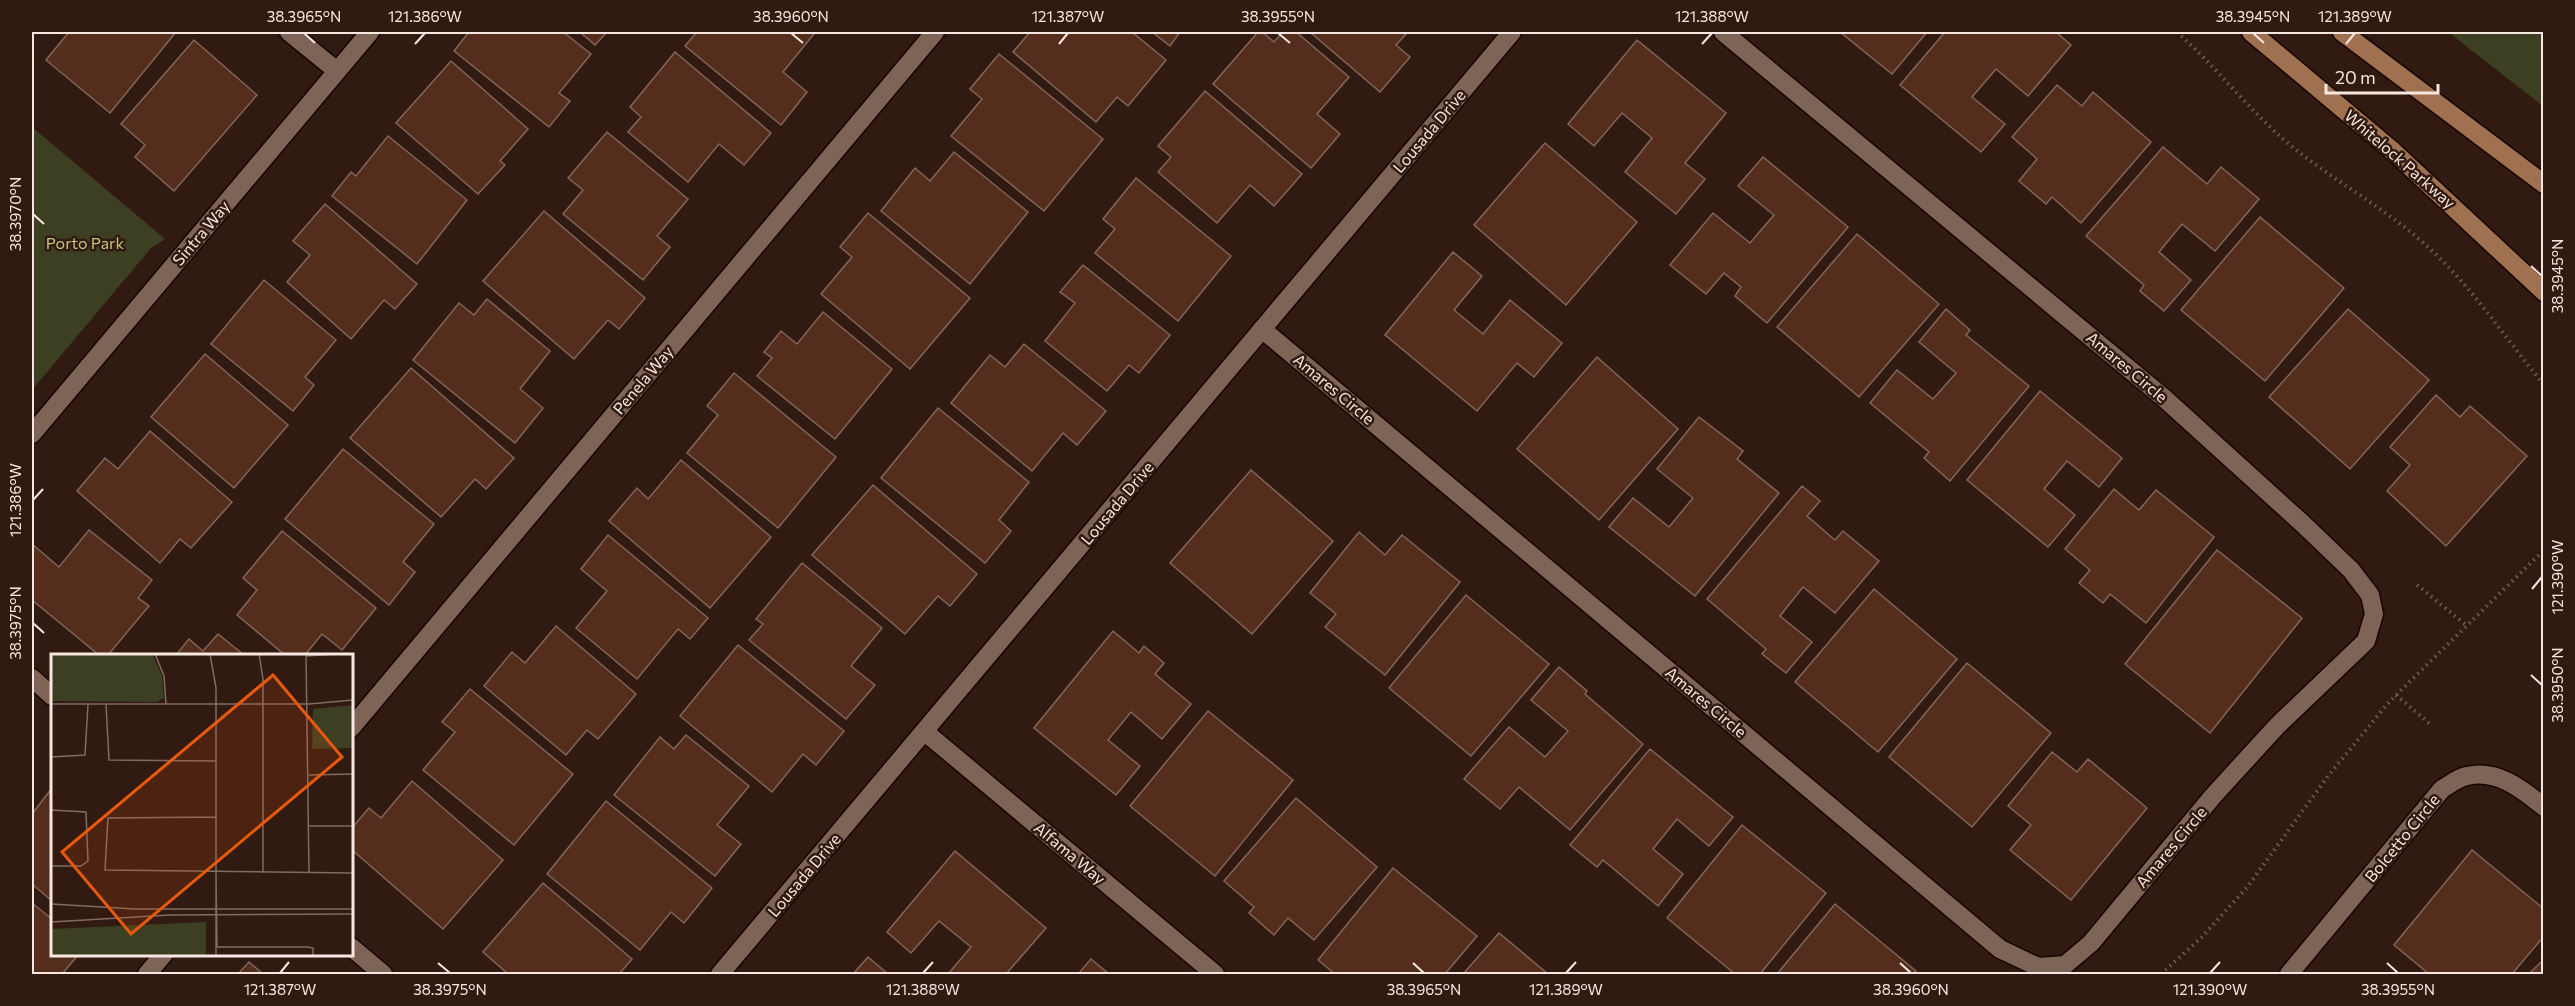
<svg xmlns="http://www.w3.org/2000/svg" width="2575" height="1006" viewBox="0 0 2575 1006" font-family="Commissioner,sans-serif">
<rect width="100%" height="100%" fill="#311a11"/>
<g fill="#3d3f22">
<polygon points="2448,32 2543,32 2543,106"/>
<polygon points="32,127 165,239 151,248 32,390"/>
</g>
<g fill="#542d1c" stroke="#82665b" stroke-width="1.5">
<polygon points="69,32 176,32 110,113 46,60"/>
<polygon points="469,32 563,32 591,54 559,93 570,101 549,127 454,51"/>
<polygon points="580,32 607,32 595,45"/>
<polygon points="697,32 811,32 814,34 783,72 807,92 781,125 685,46"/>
<polygon points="1030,32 1132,32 1166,60 1128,106 1117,97 1096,122 1013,52"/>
<polygon points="1152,32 1180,32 1170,46"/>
<polygon points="1258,32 1262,32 1274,42 1283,32 1296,32 1349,77 1317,114 1340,134 1311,168 1213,84"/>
<polygon points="1310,32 1408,32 1396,45 1410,57 1380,92"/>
<polygon points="1840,32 1927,32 1892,74"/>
<polygon points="1945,32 2056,32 2071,45 2028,96 1996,69 1972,97 2005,124 1981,152 1900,85"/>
<polygon points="194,40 257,95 174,191 135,157 145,145 121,124"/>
<polygon points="1637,40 1726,113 1685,163 1705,179 1676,214 1625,172 1652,138 1622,113 1594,146 1568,124"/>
<polygon points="675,52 771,133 744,165 719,144 688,182 628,132 641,117 630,107"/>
<polygon points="999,54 1103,139 1044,211 951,136 982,99 970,89"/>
<polygon points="451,61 528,129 500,161 505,165 478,194 396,123"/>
<polygon points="2057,85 2082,106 2093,92 2151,142 2081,223 2052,197 2046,204 2019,181 2037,159 2012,137"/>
<polygon points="1205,91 1302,174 1274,206 1250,185 1217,223 1158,172 1171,157 1158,146"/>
<polygon points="607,132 688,199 657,236 670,247 643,280 563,214 583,190 568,178"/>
<polygon points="388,136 467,200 417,264 332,196 351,172 356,176"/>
<polygon points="1545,143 1637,222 1566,305 1474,225"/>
<polygon points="2163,147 2207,184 2221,167 2259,199 2215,251 2182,224 2159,252 2191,280 2164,311 2140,291 2144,285 2086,236"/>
<polygon points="954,152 1028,212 970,284 881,211 915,168 930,181"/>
<polygon points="1763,157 1848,227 1767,323 1735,296 1741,287 1724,273 1706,294 1670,265 1713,213 1750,243 1774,215 1738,186"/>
<polygon points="1136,178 1231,256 1178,321 1095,253 1115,229 1103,219"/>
<polygon points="325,204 417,284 395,309 384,300 351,339 287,282 310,255 293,241"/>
<polygon points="544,211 645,298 619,329 608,320 574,359 483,281"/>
<polygon points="868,213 970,298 910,369 821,294 852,257 840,247"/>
<polygon points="2260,217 2344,288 2265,381 2181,310"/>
<polygon points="1857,234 1939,304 1859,397 1777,327"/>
<polygon points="1453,252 1482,276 1454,310 1483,334 1510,300 1562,343 1534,377 1517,363 1477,411 1385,335"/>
<polygon points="1083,265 1170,335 1139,373 1129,365 1107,391 1045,341 1075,303 1060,292"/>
<polygon points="264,280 336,340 305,377 314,385 293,411 211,344"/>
<polygon points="487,299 550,351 520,389 543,408 515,443 413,360 459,303 474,315"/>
<polygon points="1946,309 1970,330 1966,335 2029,386 1950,481 1924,458 1929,452 1870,403 1897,370 1933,399 1956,373 1919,342"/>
<polygon points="2348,309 2429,380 2350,469 2269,397"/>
<polygon points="823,312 892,369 835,439 757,376 772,358 764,352 781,331 797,344"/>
<polygon points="1024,344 1106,411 1077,445 1063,433 1032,471 951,403 990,355 1005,367"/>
<polygon points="205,354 288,425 234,488 151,417"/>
<polygon points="1597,357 1678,429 1599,520 1517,449"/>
<polygon points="411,368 514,458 486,489 475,479 441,517 350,438"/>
<polygon points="734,373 836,457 778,528 687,453 718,415 707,406"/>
<polygon points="2040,391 2122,458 2099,487 2067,461 2044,489 2075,515 2048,547 1967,480"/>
<polygon points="2436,395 2460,417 2470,406 2527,456 2446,546 2387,491 2410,465 2390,447"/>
<polygon points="938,408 1029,482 999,520 1011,531 985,563 881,478"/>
<polygon points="1699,417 1743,451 1737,459 1779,493 1695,596 1609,527 1633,498 1669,527 1693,498 1657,469"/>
<polygon points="150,431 232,502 191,548 180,539 160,563 77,491 105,458 118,469"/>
<polygon points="343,449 434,524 403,562 415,572 389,605 285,519"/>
<polygon points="681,460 771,537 710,608 609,521 637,488 648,499"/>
<polygon points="1251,470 1333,541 1252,634 1170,563"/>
<polygon points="873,485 977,574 950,606 938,596 905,634 812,555"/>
<polygon points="1802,486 1820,501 1807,516 1835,540 1843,531 1879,561 1835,613 1803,587 1780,616 1812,642 1786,673 1762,654 1766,649 1707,599"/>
<polygon points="2114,489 2139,510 2156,490 2214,537 2146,623 2110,594 2103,603 2079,583 2090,570 2065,549"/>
<polygon points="89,530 152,580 138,598 149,606 108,655 99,655 32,600 32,544 59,567"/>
<polygon points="282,531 376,608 342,650 322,634 305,655 285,655 237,615 257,590 243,578"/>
<polygon points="1359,532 1385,555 1402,535 1460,582 1385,675 1325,627 1336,614 1310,593"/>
<polygon points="608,535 708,618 690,639 678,629 637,679 576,628 607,591 581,569"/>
<polygon points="2217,550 2302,618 2210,733 2125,664"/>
<polygon points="802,563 882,628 851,666 875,685 846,719 749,640 763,624 756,619"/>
<polygon points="1874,589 1957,659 1878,752 1795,682"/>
<polygon points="1466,595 1549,664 1471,756 1389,688"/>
<polygon points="556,626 636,694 598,739 587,730 566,755 484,686 512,652 525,663"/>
<polygon points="1113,631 1139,653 1144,646 1164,663 1155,674 1191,704 1162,739 1131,712 1108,740 1140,766 1116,795 1034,728"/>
<polygon points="218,634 244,655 176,655 189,639 203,651"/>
<polygon points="738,645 844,731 816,765 803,754 772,792 680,716"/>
<polygon points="1967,663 2051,733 1972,827 1889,757"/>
<polygon points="1559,667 1587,691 1585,694 1643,744 1570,830 1519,787 1500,809 1464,779 1509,727 1545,757 1568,731 1531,700"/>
<polygon points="470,689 573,774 514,845 423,770 455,732 442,722"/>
<polygon points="1208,711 1293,780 1215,876 1130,806"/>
<polygon points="686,735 749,786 717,825 741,844 715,876 614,795 660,737 674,749"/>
<polygon points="1650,749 1733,817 1709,846 1677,819 1653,849 1683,874 1658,906 1603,860 1597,867 1570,845"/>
<polygon points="2052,752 2077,772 2088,759 2147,808 2071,900 2010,850 2031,825 2008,806"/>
<polygon points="412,781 503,860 443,929 351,849 351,829 369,808 381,818"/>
<polygon points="52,788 52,901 32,884 32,814"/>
<polygon points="1296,798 1377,867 1314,940 1288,918 1274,935 1249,913 1254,907 1224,881"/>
<polygon points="606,801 712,888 684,923 671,912 640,950 547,874"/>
<polygon points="1742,825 1826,893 1760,974 1735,974 1667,918"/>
<polygon points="2472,850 2544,909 2544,936 2512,974 2429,974 2394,945"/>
<polygon points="955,851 1046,928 1006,974 948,974 971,947 939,921 911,953 887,932"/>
<polygon points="1393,868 1477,936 1445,974 1335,974 1318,960"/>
<polygon points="543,883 632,959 619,974 508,974 483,952"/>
<polygon points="32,903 52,919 52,954 79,954 62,974 32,974"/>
<polygon points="1835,904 1916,971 1913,974 1777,974"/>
<polygon points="1499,933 1548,974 1463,974"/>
<polygon points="868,957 888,974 853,974"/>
<polygon points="1091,959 1109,974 1078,974"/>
<polygon points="2544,959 2544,974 2529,974"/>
<polygon points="249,962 263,974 238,974"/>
</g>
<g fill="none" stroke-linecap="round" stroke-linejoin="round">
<g stroke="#170501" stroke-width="21">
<g id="street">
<polyline points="289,32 337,71"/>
<polyline points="1262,329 2000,949 2038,967 2065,965 2091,943 2213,796 2277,726 2366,641 2374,614 2370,595 2351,570 2303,524 2164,398 1723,32"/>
<polyline points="32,434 370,32"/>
<polyline points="32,678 52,696"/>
<polyline points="351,728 935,32"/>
<polyline points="925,732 1215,974"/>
<polyline points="351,947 383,974"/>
<polyline points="147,974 164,954"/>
<polyline points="720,974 1512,32"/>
<path d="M2289,974L2442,789C2449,785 2459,777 2467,776C2497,769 2522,789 2544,807"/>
</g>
</g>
<g stroke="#170501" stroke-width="21">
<g id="secondary">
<polyline points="2251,32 2394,152 2544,292"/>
<polyline points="2342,32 2544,184"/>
</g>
</g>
<g stroke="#725d55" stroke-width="4" stroke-dasharray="1.5 4.5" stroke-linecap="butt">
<path d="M2177,32C2214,65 2245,105 2283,139C2329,179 2384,206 2429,248C2473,288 2506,339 2544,385"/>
<polyline points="2417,585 2466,625"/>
<polyline points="2396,695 2430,724"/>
<polyline points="2161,974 2202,937 2248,886 2328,776 2389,702 2544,550"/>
</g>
<use href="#street" stroke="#7e6357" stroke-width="18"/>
<use href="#secondary" stroke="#a07150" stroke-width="18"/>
</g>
<path fill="none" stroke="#f7e7e0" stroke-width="2" d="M304,33L315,43M791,33L803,43M1278,33L1290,43M2253,33L2264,43M415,44L425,33M1059,44L1068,33M1702,44L1712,33M2346,44L2355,33M33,214L44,224M2531,266L2542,276M33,500L43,489M2532,589L2542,577M33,623L44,633M2531,675L2542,685M438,963L450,973M1413,963L1424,973M1900,963L1911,973M2387,963L2398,973M280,973L289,962M923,973L933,962M1566,973L1576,962M2210,973L2220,962"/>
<g text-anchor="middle" stroke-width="5" stroke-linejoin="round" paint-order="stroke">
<g font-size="16" fill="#f7e7e0" stroke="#311a11">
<text transform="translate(1429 131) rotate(-50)" y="6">Lousada Drive</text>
<text transform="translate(2400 159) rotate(41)" y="6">Whitelock Parkway</text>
<text transform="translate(201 233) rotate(-50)" y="6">Sintra Way</text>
<text transform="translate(2127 367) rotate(40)" y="6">Amares Circle</text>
<text transform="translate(643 380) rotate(-50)" y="6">Penela Way</text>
<text transform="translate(1334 389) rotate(40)" y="6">Amares Circle</text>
<text transform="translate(1117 503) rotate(-50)" y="6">Lousada Drive</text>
<text transform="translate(1706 702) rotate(40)" y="6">Amares Circle</text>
<text transform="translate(2402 838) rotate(-51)" y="6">Bolcetto Circle</text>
<text transform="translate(2171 847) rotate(-50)" y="6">Amares Circle</text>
<text transform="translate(1070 853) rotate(40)" y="6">Alfama Way</text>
<text transform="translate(804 875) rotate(-50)" y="6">Lousada Drive</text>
</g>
<g font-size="16" fill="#c4c77f" stroke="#311a11">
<text x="85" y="249">Porto Park</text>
</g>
</g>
<g transform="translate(51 654)">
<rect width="302" height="302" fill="#311a11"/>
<path d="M0,0H101L111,22L113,44L106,48L0,47ZM302,51L301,94L261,95L262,55ZM155,268V301H0V275Z" fill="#3d3f22"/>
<path fill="none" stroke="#806c64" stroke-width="1.5" d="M104,0L113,22L115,50M159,0L165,34V301M208,0L212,25V219M255,0L258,219M256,2L283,0M0,50H258L302,46M55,50L58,106L165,107M0,103L34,101L37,50M258,121L302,120M0,156L35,158L37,207L30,212H0M165,163L57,164L54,216L302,219M258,172H302M165,220L166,293M0,250L84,255H302M0,268L119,261L302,260M166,293H257L262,294V301"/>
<path fill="#e8590c" fill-opacity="0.15" stroke="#e8590c" stroke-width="3" d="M222,21L291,103L80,280L11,198Z"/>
<rect width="302" height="302" fill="none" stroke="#f7e7e0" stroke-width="3"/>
</g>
<rect width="2575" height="1006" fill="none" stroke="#311a11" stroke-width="66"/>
<path d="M2326 84v9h112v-9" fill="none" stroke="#f7e7e0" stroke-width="3"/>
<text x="2335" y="84" font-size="18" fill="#f7e7e0" stroke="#311a11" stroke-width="4.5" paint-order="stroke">20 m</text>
<rect x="33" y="33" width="2509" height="940" fill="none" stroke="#f7e7e0" stroke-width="2"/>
<g font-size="15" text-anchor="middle" fill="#f7e7e0">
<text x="304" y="22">38.3965°N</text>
<text x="425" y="22">121.386°W</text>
<text x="791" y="22">38.3960°N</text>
<text x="1068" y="22">121.387°W</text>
<text x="1278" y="22">38.3955°N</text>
<text x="1712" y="22">121.388°W</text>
<text x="2253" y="22">38.3945°N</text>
<text x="2355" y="22">121.389°W</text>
<text transform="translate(16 214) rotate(-90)" y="5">38.3970°N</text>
<text transform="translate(2558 276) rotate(-90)" y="5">38.3945°N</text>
<text transform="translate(16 500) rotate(-90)" y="5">121.386°W</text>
<text transform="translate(2558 577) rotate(-90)" y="5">121.390°W</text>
<text transform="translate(16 623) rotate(-90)" y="5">38.3975°N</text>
<text transform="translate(2558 685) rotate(-90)" y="5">38.3950°N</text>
<text x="280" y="995">121.387°W</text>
<text x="450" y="995">38.3975°N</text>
<text x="923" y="995">121.388°W</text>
<text x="1424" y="995">38.3965°N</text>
<text x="1566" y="995">121.389°W</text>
<text x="1911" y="995">38.3960°N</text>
<text x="2210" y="995">121.390°W</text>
<text x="2398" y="995">38.3955°N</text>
</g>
</svg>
